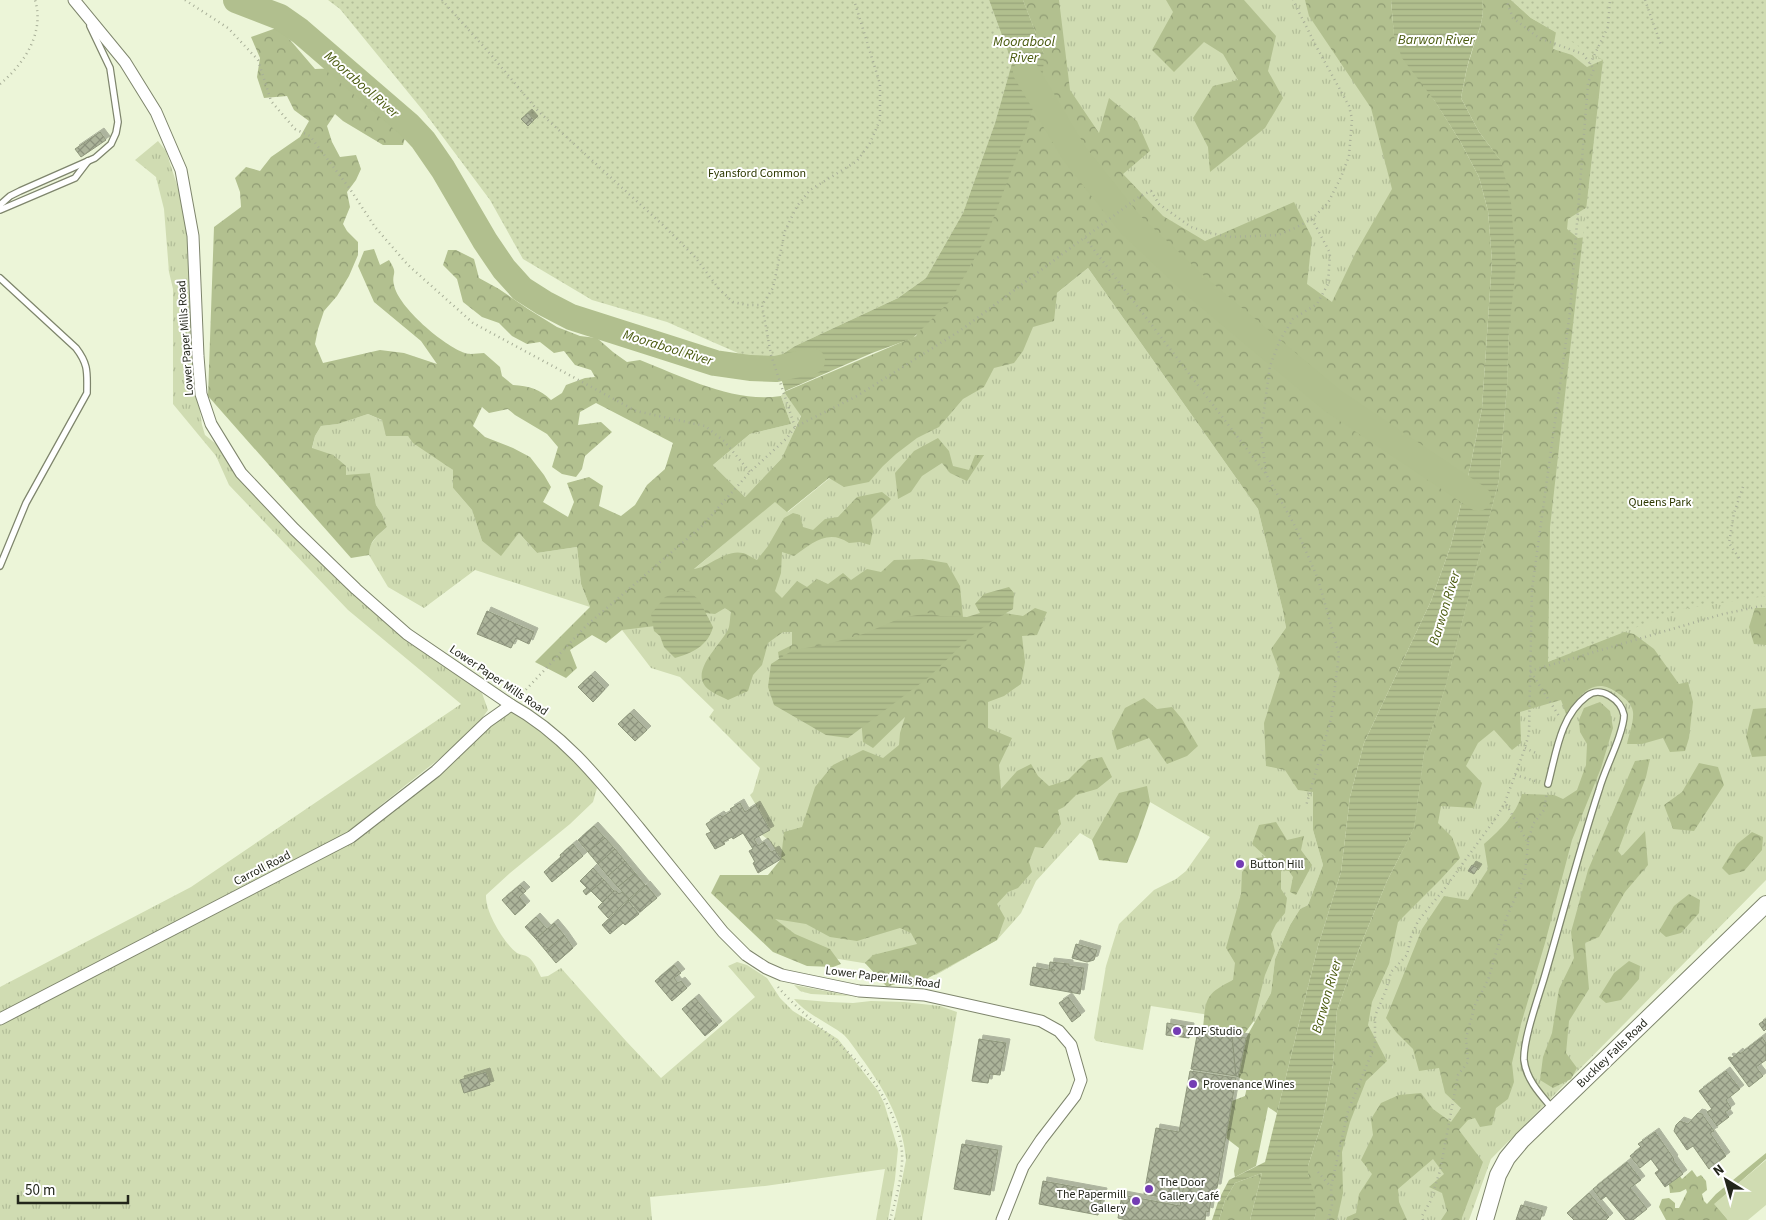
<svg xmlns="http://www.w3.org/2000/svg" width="1766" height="1220" viewBox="0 0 1766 1220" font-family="'Source Sans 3',sans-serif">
<defs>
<pattern id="grass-tufts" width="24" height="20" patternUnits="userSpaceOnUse" patternTransform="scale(1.25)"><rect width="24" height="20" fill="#d0dcb2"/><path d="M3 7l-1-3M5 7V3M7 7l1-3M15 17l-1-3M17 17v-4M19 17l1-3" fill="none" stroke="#b2bd98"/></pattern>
<pattern id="forest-crowns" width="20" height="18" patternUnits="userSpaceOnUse" patternTransform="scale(1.25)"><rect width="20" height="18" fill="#b2c08f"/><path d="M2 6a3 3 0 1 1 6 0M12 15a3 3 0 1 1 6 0" fill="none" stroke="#909c74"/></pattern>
<pattern id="park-dots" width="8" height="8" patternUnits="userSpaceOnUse" patternTransform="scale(1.25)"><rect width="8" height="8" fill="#d0dcb2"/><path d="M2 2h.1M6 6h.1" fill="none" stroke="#b2bd98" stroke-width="1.8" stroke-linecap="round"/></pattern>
<pattern id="water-rules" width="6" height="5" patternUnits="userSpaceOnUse" patternTransform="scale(1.25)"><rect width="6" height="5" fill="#b1bf8e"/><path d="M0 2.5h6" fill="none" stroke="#98a47a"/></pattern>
<pattern id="building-cross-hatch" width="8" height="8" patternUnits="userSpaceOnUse" patternTransform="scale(1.25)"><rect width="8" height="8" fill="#acb49a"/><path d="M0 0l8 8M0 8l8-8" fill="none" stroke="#8c927d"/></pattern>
<filter id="shadow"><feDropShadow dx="4" dy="-4" stdDeviation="0" flood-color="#0004"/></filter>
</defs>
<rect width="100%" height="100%" fill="#ecf5d8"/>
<g fill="url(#grass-tufts)">
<polygon points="1023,0 1391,0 1391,16 1482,408 1120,192 1044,54"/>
<polygon points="1482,0 1766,0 1766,880 1491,1159 1469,1220 1314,1220 1424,754 1499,480 1507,387"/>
<path d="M158,141L166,151L179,191L186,220L194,373L202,425L205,435L216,444L329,565L476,686L482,693L488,710C467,741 425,769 396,793C377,808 363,818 353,841L507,706C539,730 573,755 597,788L593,802L570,824L510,873L486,895C485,912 504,943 517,953C521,955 525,955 528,957C534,961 538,971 541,977L548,976L561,968L626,1041L661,1078L755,997L728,966L737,962L747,965L767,978L780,998L793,1011L838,1039L878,1091L884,1103L898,1149L895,1179L888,1220H876L885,1169L765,1186L650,1197L652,1220H0V987L191,887L461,704L348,610L229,485L216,456L173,404V289L169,272L164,209L156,177L135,160Z"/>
<polygon points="1088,268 1258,509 1283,611 1292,663 1319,685 1313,830 1323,865 1308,905 1300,909 1290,925 1275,959 1271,993 1255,1022 1151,1006 1143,1050 1096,1041 1094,1038 1106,966 1119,924 1154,890 1176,879 1186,871 1210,837 1150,802 1109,850 1080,833 1036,881 1021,913 997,940 936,975 790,951 734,893 770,874 781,860 770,841 762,835 770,829 750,795 753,792 760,768 709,717 714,710 680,677 651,668 622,630 775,501 788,512"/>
<polygon points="784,392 801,415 783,457 745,497 713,465 750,434 791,424 781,396"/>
<path d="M368,414C400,427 426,449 453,470V488L472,510L482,541L501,555L519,533L537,553L577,547L581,584L590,607L475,570L424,608L388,587L369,555V547L377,536L387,527L382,514L376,505L370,473L346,476L312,449L315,436L321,426L338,424Z"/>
<polygon points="794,985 851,996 811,994 800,991"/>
<path d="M794,999L829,1002L853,1003L871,1001L904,1002L940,1006L957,1012L922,1220H894L906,1160C903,1120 883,1087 860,1056C855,1049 850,1041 844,1035C829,1023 806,1014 794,999Z"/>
</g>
<g fill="url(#forest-crowns)" fill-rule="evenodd">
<path d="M1023,0H1059L1070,90L1099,133L1109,98L1137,121L1150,151L1123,174L1163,216L1205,241L1294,202L1312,238L1307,284L1332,302L1356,252L1392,189L1371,108L1309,16L1305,0H1391L1394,36L1460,141L1479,177L1488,211L1492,261L1482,408L1470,468L1451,545L1431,601L1364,743L1350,797L1341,872L1318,946L1277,1113L1268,1107L1256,1166L1235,1177L1234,1171L1239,1148L1226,1138L1232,1101L1245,1096L1248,1082L1238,1077L1246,1038L1271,993L1275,959L1290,925L1300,909L1308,905L1323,865L1313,830V792L1298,790L1285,770L1266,766L1264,723L1280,673L1271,649L1286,628L1283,611L1258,509L1088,268L1057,293L1054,321L1033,327L1023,351L1014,363L994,368L984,387L963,399L939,427L917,438L896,454L883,466L869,482L844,487L829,478L787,512L775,502L694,569C710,567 725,549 743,553C747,554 753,558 757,560L768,546L784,518L793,513L800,515L803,527L813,530L825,519L838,517L857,497L882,492L891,499L871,519L873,531L870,545L860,542L849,543C828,528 811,544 794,556L782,552L781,573L775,591L782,598L797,581L807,587L817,579L828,584L843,573L851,580L867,569L881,572L894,560L923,559L947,563L960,586L964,628L999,612L1023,616L1035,608L1047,612L1037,635L1022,636L1025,662L1021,684L1004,696L988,702V728L1012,738L999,765L1001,789L1017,771L1031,764L1038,776L1049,786L1068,780L1088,760L1102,757L1112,777L1097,789L1076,795L1064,807L1058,810L1061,824L1043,848L1035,847L1029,862L1032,872L1018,888L1008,892L997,904L1005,918L997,940L912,987L901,982L887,987L865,963L873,955L917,944L911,933L900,928L857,941L830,937L806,924L775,919L795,934L830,949L841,964L833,967L807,966L773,952L711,893L720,875H768L781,859L784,832L802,827L815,787L833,765L863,750L883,758L899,745L900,733L905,717L873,748L863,742L861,719L781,672L778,652L792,645V632H783L768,643L762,665L753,675L748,691L728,700C722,697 713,693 708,689C687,671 724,643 729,627C730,622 730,617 731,612L725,608L715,614L695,612L655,626L622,630L606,643L592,635L570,650L577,668L566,678L535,662L590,607L581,584L577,547L537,553L519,533L501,556L482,541L472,510L453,488V470L413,443L408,436H386L382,420L368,414L338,424L321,426L315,436L312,448L333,455L346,466V475L370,473L376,505L382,514L387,527C377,536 369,541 369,555L351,558L208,396L214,227L241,207L240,192L235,178L246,167L260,171L271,157L300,137L309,121L294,110L287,96L264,98L257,77L260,58L251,37L279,27L315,69L338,68L407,131L403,145H383L343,121L335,114L327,126L332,142L340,157L356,155L361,169L356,180L347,192L350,207L343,224L347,231L358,242V255L349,276L337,296L324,311L318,329L315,344L323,363L380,350L404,353L437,364L421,341L374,302L358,266L364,251L374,249L380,265L389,260C399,275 391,272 394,285C398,307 444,346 465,353C470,355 478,353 484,353L500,367L502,376L513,385C529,386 540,389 551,400L562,393L566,385L585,378L595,377L591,370L575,365L564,351L554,353L540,342L527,344L512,336L499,323L482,317L463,302L457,279L443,265L448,250H456L474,259L479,278L499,289L528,309L557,327L580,336L597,338L613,352L627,362L640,360C684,377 732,403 781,396L791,424L750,434L713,465L745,497L782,458L801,416L784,392L916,336L1044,54ZM596,403L673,443L665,469L647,485L635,505L621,516L599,506L603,486L589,477L567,483L574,502L568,517L543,502L551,487L544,475L530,457L513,448L485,437L473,426L482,407L489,413L508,409L515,415L547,434L558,447L552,467L562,474L576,477L582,469L585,456L612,432L601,422L578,425L580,412Z"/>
<polygon points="1166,0 1244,0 1276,36 1268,71 1283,98 1265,128 1210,172 1208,147 1193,118 1213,86 1238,80 1223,54 1204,42 1174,72 1152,50 1173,12"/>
<path d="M1482,0H1511L1531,18L1556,32L1553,49L1572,55L1587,67L1603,60L1599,58L1605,54L1597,201L1568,219L1567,229L1578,238L1615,234L1610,629L1634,634L1654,649L1679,684L1688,682L1693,702L1689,738L1685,751L1670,752L1663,738L1642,744H1627C1629,734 1634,722 1633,712C1632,704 1625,698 1619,694C1594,674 1580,695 1566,714L1561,700L1520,712L1521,743L1512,750L1494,730L1478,743L1466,766L1482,783L1474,808L1441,806L1438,823L1452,837L1460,858L1441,879L1398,922L1389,964L1372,1002L1368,1025L1387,1061L1366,1081L1350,1122L1342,1152L1343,1193L1337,1220H1314L1316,1213L1308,1174V1166L1323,1119L1333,1064L1337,1010L1359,949L1387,881L1414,828L1424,754L1445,688L1499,480L1507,387L1509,329L1501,161L1479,132L1461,98C1464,84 1466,68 1471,55C1476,36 1486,20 1482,0Z"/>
<polygon points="938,438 949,451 953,466 969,470 975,455 984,455 967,481 950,473 942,463 922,476 911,492 898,499 895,473 914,451"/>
<polygon points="1755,608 1766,608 1766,645 1754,644 1749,627"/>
<polygon points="1144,698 1157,709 1172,707 1182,719 1198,746 1187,756 1167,764 1149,738 1117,750 1112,733 1125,708"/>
<path d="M1600,702L1610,711L1613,728L1601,768L1572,840L1545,943L1521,1024L1512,1063L1514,1082L1508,1099L1496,1108L1492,1125L1480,1127L1475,1118L1468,1120L1459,1130L1483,1162L1461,1220H1441L1447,1211L1442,1193L1429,1187L1444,1174L1433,1159L1398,1189L1399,1202L1407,1220H1346L1347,1217L1356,1213L1359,1194L1372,1174L1361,1160L1373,1135L1371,1119L1381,1103L1399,1095L1421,1093L1433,1109L1451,1122L1461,1108L1445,1093L1439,1068L1419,1071L1413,1049L1396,1032L1386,1018L1422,929L1444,896L1468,900L1488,869L1484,844C1500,830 1516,815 1522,794L1554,795L1563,799L1577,790L1586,765L1587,744L1580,732L1579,720L1584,708Z"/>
<polygon points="1766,708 1766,756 1752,757 1746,737 1753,709"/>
<polygon points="1650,759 1646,777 1618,851 1622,856 1645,831 1648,865 1625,892 1599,937 1585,943 1589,989 1569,1021 1566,1053 1577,1068 1571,1079 1553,1088 1540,1080 1543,1057 1552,1033 1559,989 1574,958 1571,932 1588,870 1635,761"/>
<polygon points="1699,763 1718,767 1724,785 1694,831 1673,829 1664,805 1682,792"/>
<polygon points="1147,786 1150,802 1138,837 1127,863 1099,860 1092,840 1119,793"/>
<path d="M1276,822L1287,840L1304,836L1301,850L1312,865L1296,895L1290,892L1293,877L1289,871L1281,870V889L1287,898L1285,913L1276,924L1271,934L1275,951L1265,975L1253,1022L1245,1033L1203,1028C1206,998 1205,994 1233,980L1235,963L1226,948L1241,894L1242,872L1255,858L1266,857L1252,844L1259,825Z"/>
<polygon points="1752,832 1763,837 1762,850 1744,871 1729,875 1722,868 1737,844"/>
<polygon points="1689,894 1700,900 1699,913 1681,933 1666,937 1659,931 1674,906"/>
<polygon points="1629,961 1640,966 1639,979 1621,1000 1606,1003 1599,997 1614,973"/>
<polygon points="1766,1153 1766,1159 1715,1204 1728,1220 1666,1220 1659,1207 1662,1199 1669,1198 1675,1203 1675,1208 1679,1208 1687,1192 1686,1189 1680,1192 1670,1193 1669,1184 1680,1176 1682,1179 1692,1170 1697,1177 1701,1175 1706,1181 1707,1190 1702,1194 1704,1201 1707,1204 1716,1194"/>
<polygon points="1262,1173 1250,1220 1219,1220 1225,1200 1235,1183"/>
</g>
<g fill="url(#park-dots)">
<polygon points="328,0 989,0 1012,63 995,123 963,213 926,278 898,298 795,346 775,359 747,357 667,322 592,300 523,259 490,200 425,113 340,9"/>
<polygon points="1511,0 1766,0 1766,596 1683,609 1548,662 1550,527 1603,60 1531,18"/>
</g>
<polygon fill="#d0dcb2" points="1766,1160 1766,1205 1748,1220 1728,1220 1714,1204"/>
<g fill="url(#water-rules)">
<polygon points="989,0 1023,0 1044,54 1043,73 1026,132 986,238 951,300 913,338 872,353 785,391 775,359 795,346 898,298 926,278 963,213 995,123 1012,63"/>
<path d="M1391,0H1482C1486,20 1476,36 1471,54C1466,68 1464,84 1461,98L1479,132L1501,161L1511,202L1516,266L1509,329L1507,387L1499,480L1445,688L1424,754L1414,828L1387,881L1359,949L1337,1010L1333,1064L1323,1119L1308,1166V1174L1315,1196L1316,1213L1314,1220H1250L1262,1173L1235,1183L1225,1200L1219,1220H1212L1219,1199L1229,1180L1265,1162L1318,946L1341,872L1350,797L1364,743L1431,601L1451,545L1470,468L1482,408L1492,261L1488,211L1479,177L1460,141L1434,100L1402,58L1394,36Z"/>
<polygon points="1009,587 1014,593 1013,609 989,623 969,638 929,677 848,738 826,735 774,705 768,687 771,664 793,650 824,645 863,634 901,618 928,613 940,616 967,617 980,613 975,604 984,594"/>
<path d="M681,591H689L699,600L713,627C708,646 692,653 675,658L664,647L660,636L654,631L651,614L665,597Z"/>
</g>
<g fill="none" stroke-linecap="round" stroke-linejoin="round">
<g stroke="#b1bf8e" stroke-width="26">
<polyline points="236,0 280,17 300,31 409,125 423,140 443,169 485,241 504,269 522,289 544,303 571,317 715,363 750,368 776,369 812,361"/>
<polyline points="1026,72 1074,153 1130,224 1198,288 1333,401 1478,498"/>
</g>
</g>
<g fill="url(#building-cross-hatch)" stroke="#8e967c" filter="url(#shadow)">
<polygon points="528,113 534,120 528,126 521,119"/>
<polygon points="100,132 106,140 81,157 75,149"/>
<polygon points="487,611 534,632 529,644 516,638 511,648 477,634"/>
<polygon points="591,675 605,689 593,702 578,687"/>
<polygon points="630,713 647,730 635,741 618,724"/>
<polygon points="740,803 745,812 756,805 770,830 754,839 758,846 764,842 771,852 775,850 781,859 758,873 753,863 755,862 749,851 753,849 743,833 733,839 732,837 723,842 725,844 715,849 706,834 711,832 706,824 720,815 722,817 732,811 730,809"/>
<polygon points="594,826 605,838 588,852 578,840"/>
<polygon points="605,838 615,849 598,864 588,852"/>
<polygon points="573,844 583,856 552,882 544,872 561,857 560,855"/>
<polygon points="615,849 625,861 608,876 598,864"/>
<polygon points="625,861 635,873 618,887 608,876"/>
<polygon points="1472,865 1478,868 1474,874 1468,871"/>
<polygon points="593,868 604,880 586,895 583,891 587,888 580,881"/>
<polygon points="635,873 645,885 629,899 618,887"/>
<polygon points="604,880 614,891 602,902 591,891"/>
<polygon points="520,885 526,891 519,897 526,905 515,915 502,900"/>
<polygon points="646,885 657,898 640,912 629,900 628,901 639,914 625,925 623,923 610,934 602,925"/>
<polygon points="614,891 616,891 619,894 622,892 629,899 608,918 598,907"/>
<polygon points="536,917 547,929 536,939 525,927"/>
<polygon points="554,923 564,935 546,951 536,939"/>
<polygon points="564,935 573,948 556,963 546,951"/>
<polygon points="1076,944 1097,950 1094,960 1087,962 1072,958"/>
<polygon points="1050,962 1069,964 1069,966 1084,968 1080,994 1030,985 1033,967 1054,971 1055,970 1049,969"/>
<polygon points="674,965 681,973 674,978 678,983 681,981 687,988 672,1001 655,981"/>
<polygon points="1068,997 1081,1015 1072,1022 1059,1003"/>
<polygon points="695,998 718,1025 705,1036 682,1009"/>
<polygon points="1766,1019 1766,1029 1764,1031 1759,1024"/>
<polygon points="1167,1023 1190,1027 1189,1038 1166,1035"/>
<polygon points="1198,1030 1232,1036 1236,1076 1191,1069"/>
<polygon points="1232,1036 1246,1038 1238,1077 1236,1076"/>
<polygon points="1762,1037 1766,1043 1766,1060 1756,1067 1763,1076 1749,1087 1728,1058 1730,1057 1732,1058 1739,1052 1740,1054"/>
<polygon points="979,1039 1006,1043 1000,1075 990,1074 988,1083 972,1081"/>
<polygon points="1190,1071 1236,1078 1217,1188 1213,1188 1209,1212 1206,1211 1205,1220 1127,1220 1118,1218 1122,1195 1180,1206 1184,1184 1181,1183 1177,1200 1144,1194 1156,1128 1179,1132"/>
<polygon points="1726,1071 1740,1089 1726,1100 1731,1108 1725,1112 1729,1117 1717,1126 1707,1112 1712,1109 1699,1091"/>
<polygon points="486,1072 490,1085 464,1093 460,1080"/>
<polygon points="1698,1113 1702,1114 1714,1131 1710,1133 1726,1156 1709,1169 1693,1146 1687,1150 1674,1131 1676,1125 1680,1121 1688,1124"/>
<polygon points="1655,1132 1674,1159 1673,1160 1683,1174 1665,1187 1655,1173 1659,1170 1651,1159 1640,1168 1630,1156 1641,1147 1638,1144"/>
<polygon points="962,1144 998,1150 990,1195 954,1189"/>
<polygon points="1627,1162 1641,1180 1630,1188 1647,1209 1633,1220 1626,1220 1606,1196 1601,1200 1593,1189"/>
<polygon points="1043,1181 1103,1192 1098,1215 1039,1204"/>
<polygon points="1589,1193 1609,1217 1606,1220 1574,1220 1567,1213"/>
<polygon points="1521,1205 1543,1211 1540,1220 1516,1220"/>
</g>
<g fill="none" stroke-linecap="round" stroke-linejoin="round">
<g stroke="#7e856c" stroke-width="8">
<g id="lane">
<polyline points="0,205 10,196 20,191 95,158 111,144 116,133 118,122 110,68 90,26"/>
<polyline points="0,210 75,178 88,161"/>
<path d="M0,278L76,348C89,365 87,373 87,393L26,503L0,566"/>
<path d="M1548,784C1556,754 1560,716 1587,696C1601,685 1621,700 1624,715C1624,721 1621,731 1619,737C1613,755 1604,772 1599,790C1579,851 1563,914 1545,975C1539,996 1523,1039 1524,1060C1526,1079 1540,1094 1552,1108"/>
</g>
</g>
<g stroke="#7e856c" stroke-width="13">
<g id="street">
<path d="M74,0L125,62L156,112L181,170L193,236L198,356L201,394L211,424L241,473L294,529L356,589L407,634L511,705C564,734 602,783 639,828C667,863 695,897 723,932L746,955L766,968L782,975L859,991L924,995L1041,1021L1059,1031L1071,1045L1081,1080L1075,1096L1041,1140L1023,1167L1002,1220"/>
<polyline points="0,1019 351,837 436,771 487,722 511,705"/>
</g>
</g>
<g stroke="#7e856c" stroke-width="18">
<polyline id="secondary" points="1485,1220 1498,1175 1507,1158 1522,1140 1766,904"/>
</g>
<g stroke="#a8af98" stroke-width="2.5" stroke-dasharray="1 4" stroke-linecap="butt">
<polyline points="185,0 228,28 258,60 271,101 295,129 310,136 350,189 375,227 408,265 473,323 636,411 705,426 724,441 750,472"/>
<polyline points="442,0 492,56 538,111 664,226 695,257 719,289 733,302 747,305 762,305"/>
<polyline points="1645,0 1661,45"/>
<polyline points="1590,64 1608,27 1610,0"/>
<path d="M0,84C24,64 45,33 35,0"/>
<polyline points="1085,238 1266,474 1295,526 1318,579 1339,654 1331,719 1306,806"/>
<polyline points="795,427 771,355 762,305 773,288 785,231 797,206 810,190 857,161 870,143 880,120 880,84 854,0"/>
<polyline points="1266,473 1261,433 1270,366 1280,340 1293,319 1317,304 1328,284 1330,253 1312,219"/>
<polyline points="1739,558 1729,543 1734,513 1744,484"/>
<polyline points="1530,671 1723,614 1766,605"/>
<polyline points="1531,672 1559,716"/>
<polyline points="519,697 587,625 702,526 750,472 787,438 795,427 857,396 961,330 1140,196 1151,191 1159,204 1191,227 1210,233 1231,237 1278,235 1295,228 1312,219 1328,203 1341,177 1349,156 1352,119 1349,106 1316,46 1293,0"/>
<polyline points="1525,748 1538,754"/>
<polyline points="1515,775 1539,782"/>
<polyline points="1528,842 1533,824 1544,810 1547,792"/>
<path d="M778,987C818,1033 867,1054 892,1115C899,1131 903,1146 902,1163C901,1182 895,1202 890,1220"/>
<polyline points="1318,1172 1331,1187"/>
<polyline points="1328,1220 1332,1205 1331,1187 1348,1111 1375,1045 1375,1016 1386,990 1391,972 1407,955 1411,937 1418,921 1445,888 1498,815 1505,802 1525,748 1529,733 1532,589 1570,312 1588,83 1594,69 1583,54 1539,38 1513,18 1506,0"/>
<polyline points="1423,1220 1422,1216 1430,1202 1440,1171 1458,1075 1468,1062 1466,1038 1475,1005 1488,980 1506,919 1525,875 1528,843 1505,802"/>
</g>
<use href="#lane" stroke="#fff" stroke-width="5.5"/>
<use href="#street" stroke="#fff" stroke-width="11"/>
<use href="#secondary" stroke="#fff" stroke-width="16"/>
</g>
<g fill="#743db4" stroke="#fff" stroke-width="2">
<circle cx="1240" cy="864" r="5"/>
<circle cx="1177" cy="1031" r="5"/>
<circle cx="1193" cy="1084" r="5"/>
<circle cx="1149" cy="1189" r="5"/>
<circle cx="1136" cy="1201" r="5"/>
</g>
<g text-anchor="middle" stroke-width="4" stroke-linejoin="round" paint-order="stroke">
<g font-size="12" fill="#2d3800" stroke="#fff">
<text x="757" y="177">Fyansford Common</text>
<text x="1660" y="506">Queens Park</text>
</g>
<g font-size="12" fill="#23261b" stroke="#fff">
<text transform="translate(185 338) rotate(-94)" y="4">Lower Paper Mills Road</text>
<text transform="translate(499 680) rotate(34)" y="4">Lower Paper Mills Road</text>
<text transform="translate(262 868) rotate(-27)" y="4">Carroll Road</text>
<text transform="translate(883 977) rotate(7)" y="4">Lower Paper Mills Road</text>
<text transform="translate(1612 1053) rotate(-44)" y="4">Buckley Falls Road</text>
</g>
<g font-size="12" fill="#23261b" stroke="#fff" text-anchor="start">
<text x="1250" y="868">Button Hill</text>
<text x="1187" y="1035">ZDF Studio</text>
<text x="1203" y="1088">Provenance Wines</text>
<text x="1159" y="1186">The Door<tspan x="1159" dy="14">Gallery Café</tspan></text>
<text x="1126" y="1198" text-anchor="end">The Papermill<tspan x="1126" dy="14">Gallery</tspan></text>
</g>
<g font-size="14" font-style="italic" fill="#4b5b10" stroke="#fff">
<text x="1436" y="44">Barwon River</text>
<text x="1024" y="46">Moorabool<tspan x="1024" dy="16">River</tspan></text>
<text transform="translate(362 84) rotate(41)" y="5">Moorabool River</text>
<text transform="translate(668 347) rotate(17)" y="5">Moorabool River</text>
<text transform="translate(1444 608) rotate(-73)" y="5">Barwon River</text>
<text transform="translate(1326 996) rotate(-74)" y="5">Barwon River</text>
</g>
</g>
<g transform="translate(1726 1180) rotate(323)" stroke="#ffffff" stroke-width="4" paint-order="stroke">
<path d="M0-4L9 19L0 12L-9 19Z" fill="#23261b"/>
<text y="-8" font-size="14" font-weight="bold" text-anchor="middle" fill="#23261b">N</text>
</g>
<path d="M18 1195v8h110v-8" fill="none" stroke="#23261b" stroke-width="2.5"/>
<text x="25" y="1195" font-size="15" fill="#23261b" stroke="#ffffff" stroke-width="4" paint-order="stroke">50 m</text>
</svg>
